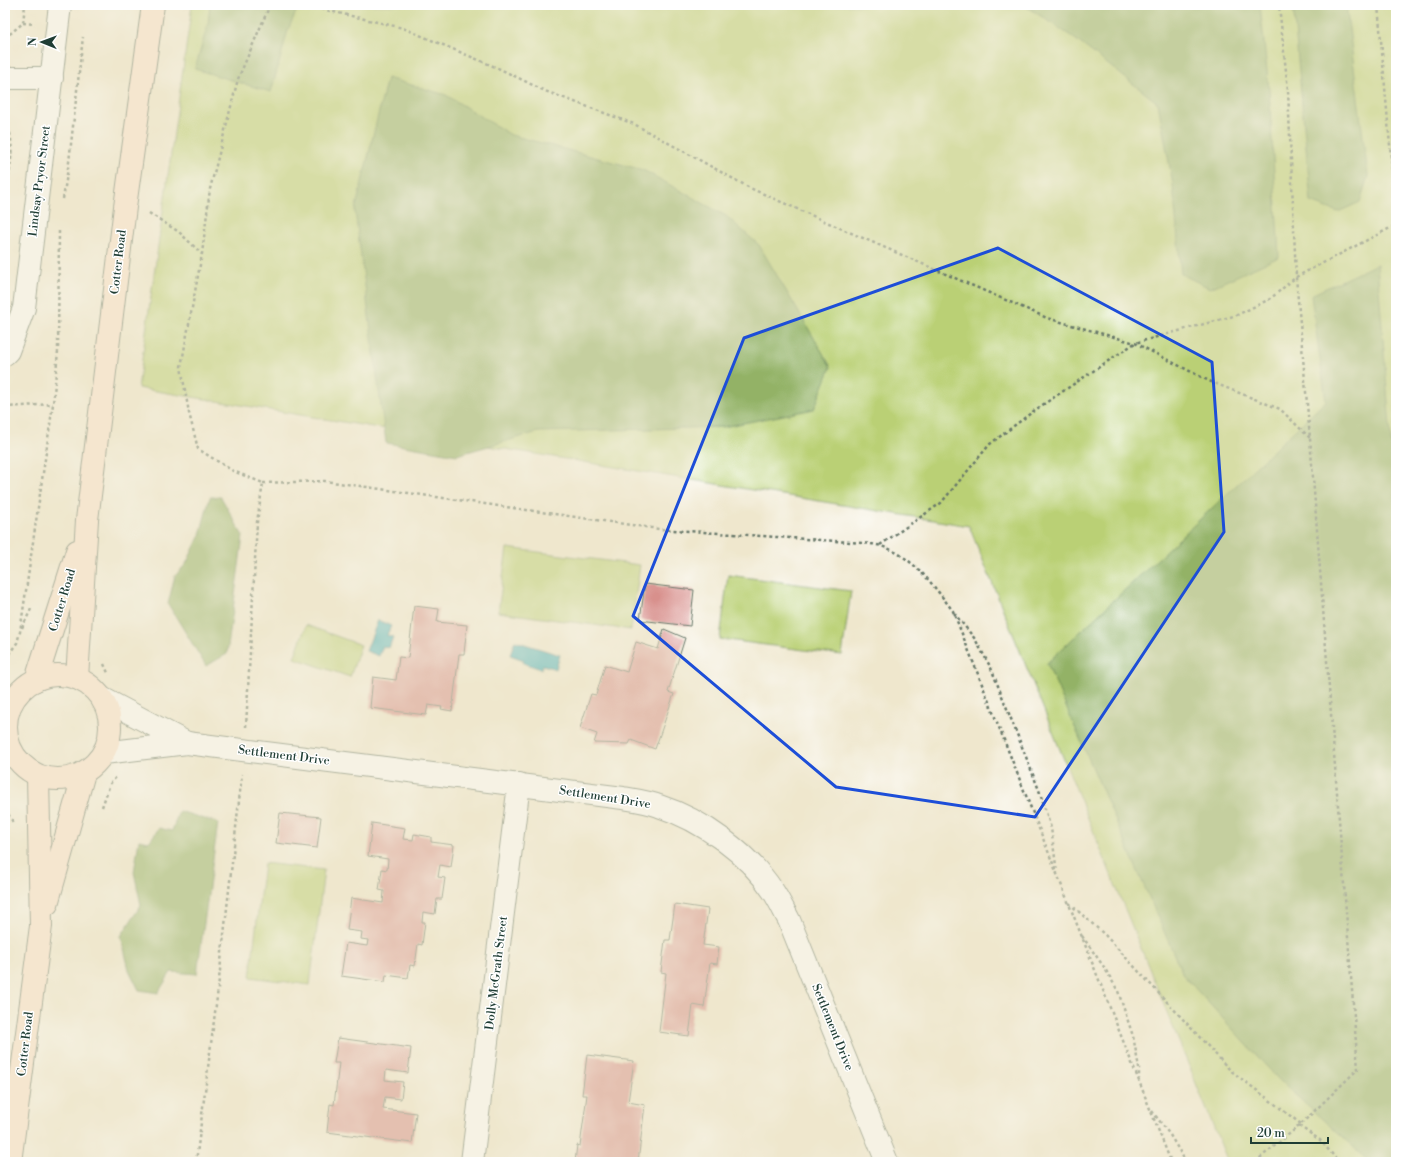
<svg xmlns="http://www.w3.org/2000/svg" width="1401" height="1167" viewBox="0 0 1401 1167" font-family="'Libre Bodoni',serif">
<rect width="100%" height="100%" fill="#fff"/>
<filter id="ink" filterUnits="userSpaceOnUse"><feTurbulence type="fractalNoise" baseFrequency=".025" numOctaves="2"/><feDisplacementMap in="SourceGraphic" scale="8" xChannelSelector="R" yChannelSelector="G"/><feConvolveMatrix kernelMatrix="1 2 1 2 8 2 1 2 1" color-interpolation-filters="sRGB"/></filter>
<filter id="wash" filterUnits="userSpaceOnUse"><feTurbulence type="fractalNoise" baseFrequency=".012" numOctaves="4" result="noise"/><feDisplacementMap in="SourceGraphic" scale="16" xChannelSelector="R" yChannelSelector="G"/><feGaussianBlur stdDeviation="0.9" result="paint"/><feColorMatrix in="noise" values="0 0 0 0 0 0 0 0 0 0 0 0 0 0 0 0 0 1.4 0 .05"/><feComposite in="paint" operator="in"/></filter>
<g filter="url(#wash)">
<rect width="100%" height="100%" fill="#efe7cd"/>
<g fill="#bad074" stroke="#6c8654">
<polygon points="192,5 1396,5 1396,1162 1228,1162 969,526 138,388"/>
<polygon points="507,548 640,565 631,630 498,612"/>
<polygon points="728,575 851,591 842,655 720,639"/>
<polygon points="306,625 361,645 350,677 294,658"/>
<polygon points="264,863 324,870 310,985 250,977"/>
</g>
<g fill="#93b266" stroke="#59784d">
<polygon points="210,5 299,5 288,30 271,92 195,69 208,24"/>
<polygon points="1024,5 1260,5 1269,90 1279,257 1210,288 1181,274 1173,184 1158,103 1071,36"/>
<polygon points="1293,5 1346,5 1368,176 1360,202 1338,212 1311,202"/>
<polygon points="387,78 446,95 511,135 643,170 726,216 759,245 831,367 814,409 723,427 538,432 457,455 386,443 355,211"/>
<polygon points="1377,264 1396,503 1396,1162 1370,1162 1281,1082 1183,975 1047,663 1326,401 1311,295"/>
<polygon points="210,497 221,497 243,536 227,654 206,666 168,604 175,576 186,564 200,535"/>
<polygon points="179,811 218,823 197,974 171,972 158,993 139,990 129,970 121,936 141,905 134,872 139,840 149,842 159,828 172,831"/>
</g>
<g fill="#3faebb" stroke="#2f7678">
<polygon points="378,620 391,626 387,635 393,637 389,648 383,646 379,656 366,651"/>
<polygon points="515,641 560,655 556,669 543,665 541,669 523,663 524,660 510,655"/>
</g>
<g id="blocks">
<g fill="#d8908c">
<polygon points="645,584 694,590 690,626 640,620"/>
<polygon points="414,606 439,609 437,622 467,625 464,654 459,654 452,711 441,709 442,707 428,705 426,715 370,708 373,677 396,680 399,657 408,658"/>
<polygon points="664,629 685,638 668,692 674,694 655,749 631,740 629,744 594,743 597,734 580,728 591,694 596,695 605,665 627,672 636,642 658,649"/>
<polygon points="280,813 321,817 317,848 276,843"/>
<polygon points="372,823 405,828 403,839 413,840 414,834 431,837 431,842 454,845 451,867 440,865 438,877 445,878 442,899 437,899 435,914 423,912 422,922 425,922 422,945 418,944 415,966 410,965 408,978 386,975 385,982 341,976 346,943 367,946 368,940 361,939 362,932 347,930 351,898 383,903 384,891 379,890 382,869 387,870 388,859 368,856"/>
<polygon points="675,904 708,909 703,945 719,947 717,964 710,963 704,1007 693,1005 689,1036 659,1032 666,973 661,972 665,940 670,940"/>
<polygon points="338,1038 411,1048 408,1073 386,1070 385,1080 403,1082 401,1099 385,1097 383,1109 416,1113 412,1143 327,1132 330,1104 334,1105 339,1063 334,1063"/>
<polygon points="587,1055 634,1061 628,1102 645,1105 638,1162 575,1162 577,1145 580,1146 587,1095 582,1095"/>
</g>
</g>
</g>
<g filter="url(#ink)">
<use href="#blocks" fill-opacity="0" stroke="#68786a" stroke-width="1"/>
<g fill="none" stroke-linecap="round" stroke-linejoin="round">
<g stroke="#68786a" stroke-width="24">
<g id="minor">
<polyline points="5,78 52,78"/>
<polyline points="5,354 8,351 24,308 60,5"/>
<polyline points="102,698 187,743"/>
<path d="M104,753L187,743L623,798C635,800 648,802 659,806C702,820 748,853 773,891C779,900 784,911 789,920L887,1162"/>
<polyline points="472,1162 519,784"/>
</g>
</g>
<g stroke="#68786a" stroke-width="24">
<g id="tertiary">
<polyline points="5,699 15,697"/>
<polyline points="5,755 15,757"/>
</g>
</g>
<g stroke="#68786a" stroke-width="24">
<g id="secondary">
<circle cx="58" cy="727" r="52"/>
<polyline points="77,678 87,520 125,207 153,5"/>
<polyline points="36,680 77,551"/>
<polyline points="47,904 84,773"/>
<polyline points="10,1162 41,926 38,776"/>
</g>
</g>
<g stroke="#68786a" stroke-width="2.5" stroke-dasharray="3 3" stroke-linecap="butt">
<polyline points="304,5 403,28 500,69 545,91 634,124 750,188 849,232 1047,318 1135,343 1209,381 1280,409 1310,438"/>
<polyline points="1378,5 1396,216"/>
<polyline points="23,23 35,24"/>
<polyline points="5,38 23,23 25,5"/>
<path d="M5,122C18,139 8,179 5,199"/>
<polyline points="63,199 69,162 83,37"/>
<polyline points="149,213 179,232 202,254"/>
<polyline points="5,408 7,407 53,404"/>
<path d="M263,483L325,481L659,529L850,542C860,543 871,543 881,546C913,556 933,585 953,611L1171,1162"/>
<polyline points="880,545 941,503 990,444 1035,410 1135,343 1237,315 1270,299 1296,277 1396,225"/>
<polyline points="954,613 975,639 991,668 1039,790 1051,828 1057,873"/>
<polyline points="22,628 32,607"/>
<polyline points="5,659 17,643 20,632 53,404 58,351 59,230"/>
<polyline points="104,664 109,675"/>
<polyline points="246,727 257,522 263,483 233,471 198,449 189,413 181,367 202,254 210,189 238,79 270,5"/>
<polyline points="102,807 110,784 117,776"/>
<polyline points="5,809 13,822"/>
<polyline points="1069,903 1105,935 1230,1070 1301,1124"/>
<polyline points="1082,936 1104,967 1118,991 1133,1036 1139,1068 1139,1079"/>
<polyline points="1152,1111 1170,1135 1186,1162"/>
<polyline points="1299,1126 1320,1140 1339,1162"/>
<polyline points="196,1162 217,997 242,774"/>
<polyline points="1255,1162 1299,1126 1358,1069 1310,438 1296,277 1288,90 1279,5"/>
</g>
<use href="#minor" stroke="#fff" stroke-width="22"/>
<use href="#tertiary" stroke="#fff" stroke-width="22"/>
<use href="#secondary" stroke="#fde4d1" stroke-width="22"/>
</g>
</g>
<path d="M0 0H1401V1167H0ZM998,248L1212,362L1224,532L1035,817L836,787L633,616L744,338Z" fill="#efe7cd" fill-opacity=".55" fill-rule="evenodd"/>
<path fill="none" stroke="#1d4ed8" stroke-width="3" stroke-linejoin="round" d="M998,248L1212,362L1224,532L1035,817L836,787L633,616L744,338Z"/>
<g text-anchor="middle" stroke-width="3" stroke-linejoin="round" paint-order="stroke">
<g font-size="12" fill="#1f3d34" stroke="#fff">
<text transform="translate(39 181) rotate(-83)" y="4">Lindsay Pryor Street</text>
<text transform="translate(118 262) rotate(-83)" y="4">Cotter Road</text>
<text transform="translate(62 600) rotate(-73)" y="4">Cotter Road</text>
<text transform="translate(284 755) rotate(7)" y="4">Settlement Drive</text>
<text transform="translate(605 797) rotate(9)" y="4">Settlement Drive</text>
<text transform="translate(496 973) rotate(-83)" y="4">Dolly McGrath Street</text>
<text transform="translate(833 1027) rotate(68)" y="4">Settlement Drive</text>
<text transform="translate(25 1044) rotate(-83)" y="4">Cotter Road</text>
</g>
</g>
<rect width="1401" height="1167" fill="none" stroke="#fff" stroke-width="20"/>
<g transform="translate(42 42) rotate(271)" stroke="#ffffff" stroke-width="3" paint-order="stroke">
<path d="M0-3L7 15L0 10L-7 15Z" fill="#1f3d34"/>
<text y="-6" font-size="11" font-weight="bold" text-anchor="middle" fill="#1f3d34">N</text>
</g>
<path d="M1251 1137v6h77v-6" fill="none" stroke="#1f3d34" stroke-width="2"/>
<text x="1257" y="1137" font-size="12" fill="#1f3d34" stroke="#ffffff" stroke-width="3" paint-order="stroke">20 m</text>
</svg>
